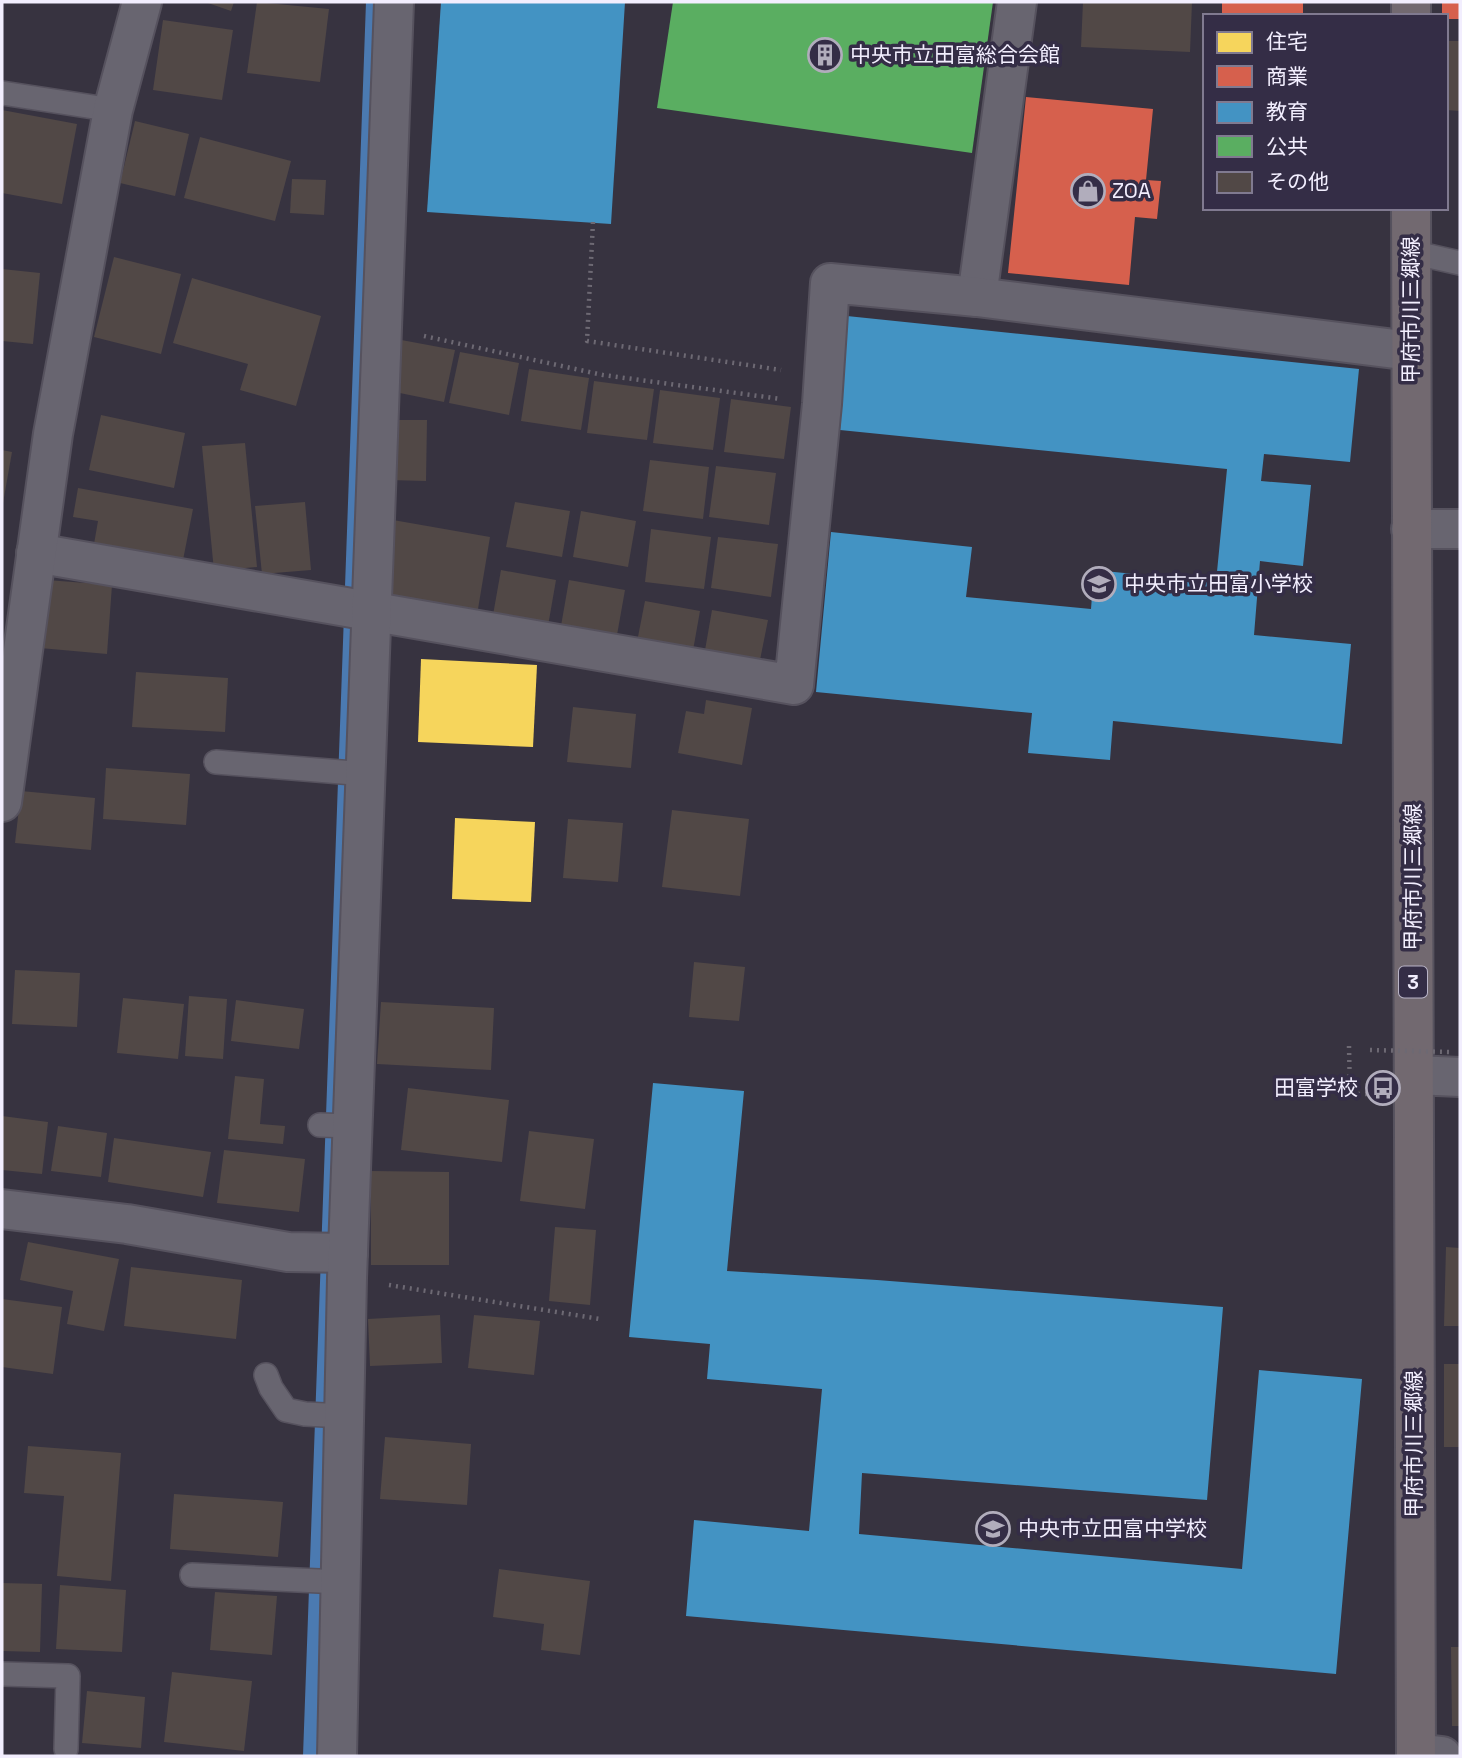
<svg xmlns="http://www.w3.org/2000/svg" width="1462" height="1758" viewBox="0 0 1462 1758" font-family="'Space Grotesk','Noto Sans JP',sans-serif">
<rect width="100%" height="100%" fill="#373340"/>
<g fill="#f6d55c">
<polygon points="421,659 537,665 533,747 418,742"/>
<polygon points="455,818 535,822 531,902 452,899"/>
</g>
<g fill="#d6604d">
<rect x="1222" y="2" width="81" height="14"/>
<polygon points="1442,2 1460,2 1460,19 1446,19 1446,16 1442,16"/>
<polygon points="1026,97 1153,109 1146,180 1161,181 1157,219 1135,217 1129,285 1008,273"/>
</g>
<g fill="#4393c3">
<polygon points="441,2 625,2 611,224 427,212"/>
<polygon points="847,316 1359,369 1350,462 1264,454 1261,481 1311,485 1303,566 1260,561 1254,635 1351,644 1342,744 1113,721 1110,760 1028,753 1032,713 816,692 831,532 972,547 966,597 1091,609 1094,570 1216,582 1227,469 840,430"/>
<polygon points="653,1083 744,1091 727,1271 877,1280 1223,1307 1207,1500 862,1473 859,1534 1242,1569 1259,1370 1362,1379 1336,1674 686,1616 694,1520 809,1531 822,1389 707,1379 710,1344 629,1337"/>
</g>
<polygon fill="#5aae61" points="673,2 993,2 972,153 657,108"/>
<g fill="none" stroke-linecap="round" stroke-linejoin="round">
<polyline stroke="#4b7ab1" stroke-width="14" points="310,1756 373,2"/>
</g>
<g fill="#514846">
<polygon points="205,2 234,2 231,11"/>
<polygon points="257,2 329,9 320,82 247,73"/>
<polygon points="1083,2 1192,2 1190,52 1081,47"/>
<polygon points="163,20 233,30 222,100 153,90"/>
<polygon points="1446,41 1460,41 1460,111 1446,110"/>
<polygon points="2,110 77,124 62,204 2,193"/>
<polygon points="135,121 189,134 175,196 120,183"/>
<polygon points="200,137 291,161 275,221 184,198"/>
<polygon points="292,179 326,180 324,215 290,213"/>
<polygon points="114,257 181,274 161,354 94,337"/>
<polygon points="2,269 40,273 33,344 2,341"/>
<polygon points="192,278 321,316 296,406 240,390 248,364 173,343"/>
<polygon points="396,339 455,350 444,402 385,390"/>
<polygon points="460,352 519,363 509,415 449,403"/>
<polygon points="529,369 589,378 581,430 521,421"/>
<polygon points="594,381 654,389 647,440 587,433"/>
<polygon points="660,390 720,398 713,450 653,443"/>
<polygon points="731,399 791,407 784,459 724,452"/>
<polygon points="101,415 185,433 174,488 89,470"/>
<polygon points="390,420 427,420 426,481 389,480"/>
<polygon points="245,443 257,567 214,571 202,446"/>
<polygon points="2,450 12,452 3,503 2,503"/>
<polygon points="650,460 709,467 703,519 643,511"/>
<polygon points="716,466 776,473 769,525 709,517"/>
<polygon points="78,488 193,509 183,560 94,544 98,521 73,517"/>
<polygon points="305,502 311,570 262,574 255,506"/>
<polygon points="515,502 570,511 562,557 506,547"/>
<polygon points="581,511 636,521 628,567 573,557"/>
<polygon points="393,520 490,537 477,615 380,599"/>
<polygon points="651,529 711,537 704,589 645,582"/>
<polygon points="718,537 778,544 771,597 711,588"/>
<polygon points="501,570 556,580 548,626 493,615"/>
<polygon points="47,580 112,585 107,654 40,648"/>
<polygon points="569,580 625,590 617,635 561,626"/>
<polygon points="645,601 700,611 692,656 636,647"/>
<polygon points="712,610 768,620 759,665 704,656"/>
<polygon points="136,672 228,678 225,732 132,727"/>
<polygon points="706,700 752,708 742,765 678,753 686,711 704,714"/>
<polygon points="573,707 636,714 631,768 567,762"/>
<polygon points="106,768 190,774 186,825 103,819"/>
<polygon points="21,791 95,798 91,850 15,843"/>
<polygon points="672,810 749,819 740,896 662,887"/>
<polygon points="568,819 623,823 618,882 563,878"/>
<polygon points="694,962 745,967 739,1021 689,1017"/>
<polygon points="15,970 80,973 77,1027 12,1024"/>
<polygon points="189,996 227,999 223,1059 185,1056"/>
<polygon points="123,998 184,1004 178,1059 117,1053"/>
<polygon points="236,1000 304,1009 299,1049 231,1041"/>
<polygon points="381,1002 494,1008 491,1070 377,1064"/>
<polygon points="235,1076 264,1079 260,1124 285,1126 283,1144 228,1139"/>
<polygon points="408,1088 509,1100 502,1162 401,1150"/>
<polygon points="2,1116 48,1122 42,1174 2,1170"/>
<polygon points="58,1126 107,1133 101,1177 51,1171"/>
<polygon points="529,1131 594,1139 585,1209 520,1201"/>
<polygon points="114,1138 211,1152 203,1197 108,1182"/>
<polygon points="224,1150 305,1159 299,1212 217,1203"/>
<polygon points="371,1171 449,1172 449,1265 371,1265"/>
<polygon points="555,1227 596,1230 590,1305 549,1301"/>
<polygon points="28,1242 119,1259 104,1331 67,1324 73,1291 20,1280"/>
<polygon points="1446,1247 1460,1248 1460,1326 1444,1326"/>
<polygon points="131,1267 242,1280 236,1339 124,1326"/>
<polygon points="2,1299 62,1307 53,1374 2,1367"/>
<polygon points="440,1315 442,1363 370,1366 368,1319"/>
<polygon points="474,1315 540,1321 534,1375 468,1368"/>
<rect x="1444" y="1364" width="16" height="83"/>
<polygon points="385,1437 471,1444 467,1505 380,1499"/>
<polygon points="28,1446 121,1453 111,1581 57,1576 64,1496 24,1493"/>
<polygon points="174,1494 283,1502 278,1557 170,1549"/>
<polygon points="499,1569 590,1581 580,1655 541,1650 544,1624 493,1617"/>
<polygon points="2,1583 42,1584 40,1652 2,1651"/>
<polygon points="60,1585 126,1590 122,1652 56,1649"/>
<polygon points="215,1592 277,1596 272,1655 210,1650"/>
<polygon points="1451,1647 1460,1647 1460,1726 1452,1726"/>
<polygon points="172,1672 252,1681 244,1751 164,1742"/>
<polygon points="87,1691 145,1697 141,1748 82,1743"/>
</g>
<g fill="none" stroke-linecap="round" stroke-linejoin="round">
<g stroke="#56525e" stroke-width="26">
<g id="lane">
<polyline points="2,93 113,110"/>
<polyline points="1411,252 1460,263"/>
<polyline points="216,762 366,774"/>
<polyline points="320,1125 353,1126"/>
<polyline points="266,1375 271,1388 286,1410 305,1414 344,1416"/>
<polyline points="192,1575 341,1582"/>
<polyline points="2,1674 68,1676 66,1749"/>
</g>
</g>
<g stroke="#56525e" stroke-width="42">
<g id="street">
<polyline points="977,297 1017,2"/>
<polyline points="1411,529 1460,529"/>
<polyline points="36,553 794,685 822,404 830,283 977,297 1411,351"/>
<polyline points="2,802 53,434 113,110 142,2"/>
<polyline points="1414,1075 1460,1077"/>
<polyline points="2,1209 127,1224 288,1252 348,1253"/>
<polyline points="1416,1753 1442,1756"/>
<polyline points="337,1756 347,1278 394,2"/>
</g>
</g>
<g stroke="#56525e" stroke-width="42">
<g id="primary">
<polyline points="1411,16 1411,2"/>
<polyline points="1411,208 1416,1756"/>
</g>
</g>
<g stroke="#6d6973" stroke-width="4.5" stroke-dasharray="2 5" stroke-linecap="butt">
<polyline points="593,222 587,341 781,370"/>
<polyline points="424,336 603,375 781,399"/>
<polyline points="1349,1046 1350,1094 1368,1094 1368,1090"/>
<polyline points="389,1285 600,1319"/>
</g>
<use href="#lane" stroke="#686570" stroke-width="23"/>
<use href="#street" stroke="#686570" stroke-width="38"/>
<use href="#primary" stroke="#726970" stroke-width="38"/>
<polyline stroke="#6d6973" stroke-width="4.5" stroke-dasharray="2 5" stroke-linecap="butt" points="1370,1050 1450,1052"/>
</g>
<defs>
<g id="building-ring" transform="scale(1.75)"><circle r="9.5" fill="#342d46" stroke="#b1adbc" stroke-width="1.5"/><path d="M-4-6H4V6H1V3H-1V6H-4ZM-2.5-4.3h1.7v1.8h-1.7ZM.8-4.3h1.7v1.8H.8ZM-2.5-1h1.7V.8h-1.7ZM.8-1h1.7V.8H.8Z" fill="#b1adbc"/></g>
<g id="shop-ring" transform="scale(1.75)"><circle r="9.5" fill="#342d46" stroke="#b1adbc" stroke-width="1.5"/><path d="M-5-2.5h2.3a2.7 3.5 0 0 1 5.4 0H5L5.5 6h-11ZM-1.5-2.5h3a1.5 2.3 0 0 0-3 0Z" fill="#b1adbc"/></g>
<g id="school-ring" transform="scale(1.75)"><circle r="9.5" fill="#342d46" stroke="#b1adbc" stroke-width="1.5"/><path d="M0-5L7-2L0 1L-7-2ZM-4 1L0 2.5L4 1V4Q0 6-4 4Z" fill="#b1adbc"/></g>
<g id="bus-ring" transform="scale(1.75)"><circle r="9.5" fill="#342d46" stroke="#b1adbc" stroke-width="1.5"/><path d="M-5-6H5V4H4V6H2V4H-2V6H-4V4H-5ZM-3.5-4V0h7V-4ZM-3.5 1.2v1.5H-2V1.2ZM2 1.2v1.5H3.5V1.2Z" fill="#b1adbc"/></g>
</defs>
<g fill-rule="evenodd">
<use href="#building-ring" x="825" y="55"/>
<use href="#shop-ring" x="1088" y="191"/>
<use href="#school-ring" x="1099" y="584"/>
<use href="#bus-ring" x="1383" y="1088"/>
<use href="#school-ring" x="993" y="1529"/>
</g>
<g text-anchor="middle" stroke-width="7" stroke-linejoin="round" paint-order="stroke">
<rect fill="#342d46" stroke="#b9b4c7" stroke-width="2" x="1399" y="966.5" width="28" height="31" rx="5"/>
<g font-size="19" font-weight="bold" fill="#f2eefe">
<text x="1413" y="989">3</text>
</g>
<g font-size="21" fill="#f2eefe" stroke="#342d46" text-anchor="start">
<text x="850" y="62">中央市立田富総合会館</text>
<text x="1112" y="198">ZOA</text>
<text x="1124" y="591">中央市立田富小学校</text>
<text x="1358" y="1095" text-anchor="end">田富学校</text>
<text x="1018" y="1536">中央市立田富中学校</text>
</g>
<g font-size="21" fill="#f2eefe" stroke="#342d46">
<text transform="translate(1411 310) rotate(-90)" y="7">甲府市川三郷線</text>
<text transform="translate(1413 877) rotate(-90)" y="7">甲府市川三郷線</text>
<text transform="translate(1414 1444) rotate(-90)" y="7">甲府市川三郷線</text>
</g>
</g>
<rect width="1462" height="1758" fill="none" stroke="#f2eefe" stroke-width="7"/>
<rect x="1203" y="14" width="245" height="196" fill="#342d46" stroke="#807a90" stroke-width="2"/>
<rect x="1217" y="32" width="35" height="21" fill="#f6d55c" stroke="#807a90" stroke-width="2"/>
<text x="1266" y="49" font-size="21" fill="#f2eefe">住宅</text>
<rect x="1217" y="66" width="35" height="21" fill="#d6604d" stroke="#807a90" stroke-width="2"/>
<text x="1266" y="84" font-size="21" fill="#f2eefe">商業</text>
<rect x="1217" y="102" width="35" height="21" fill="#4393c3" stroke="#807a90" stroke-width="2"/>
<text x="1266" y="119" font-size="21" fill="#f2eefe">教育</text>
<rect x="1217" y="136" width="35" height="21" fill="#5aae61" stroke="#807a90" stroke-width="2"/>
<text x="1266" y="154" font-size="21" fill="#f2eefe">公共</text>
<rect x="1217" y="172" width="35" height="21" fill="#514846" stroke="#807a90" stroke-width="2"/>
<text x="1266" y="189" font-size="21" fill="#f2eefe">その他</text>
</svg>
